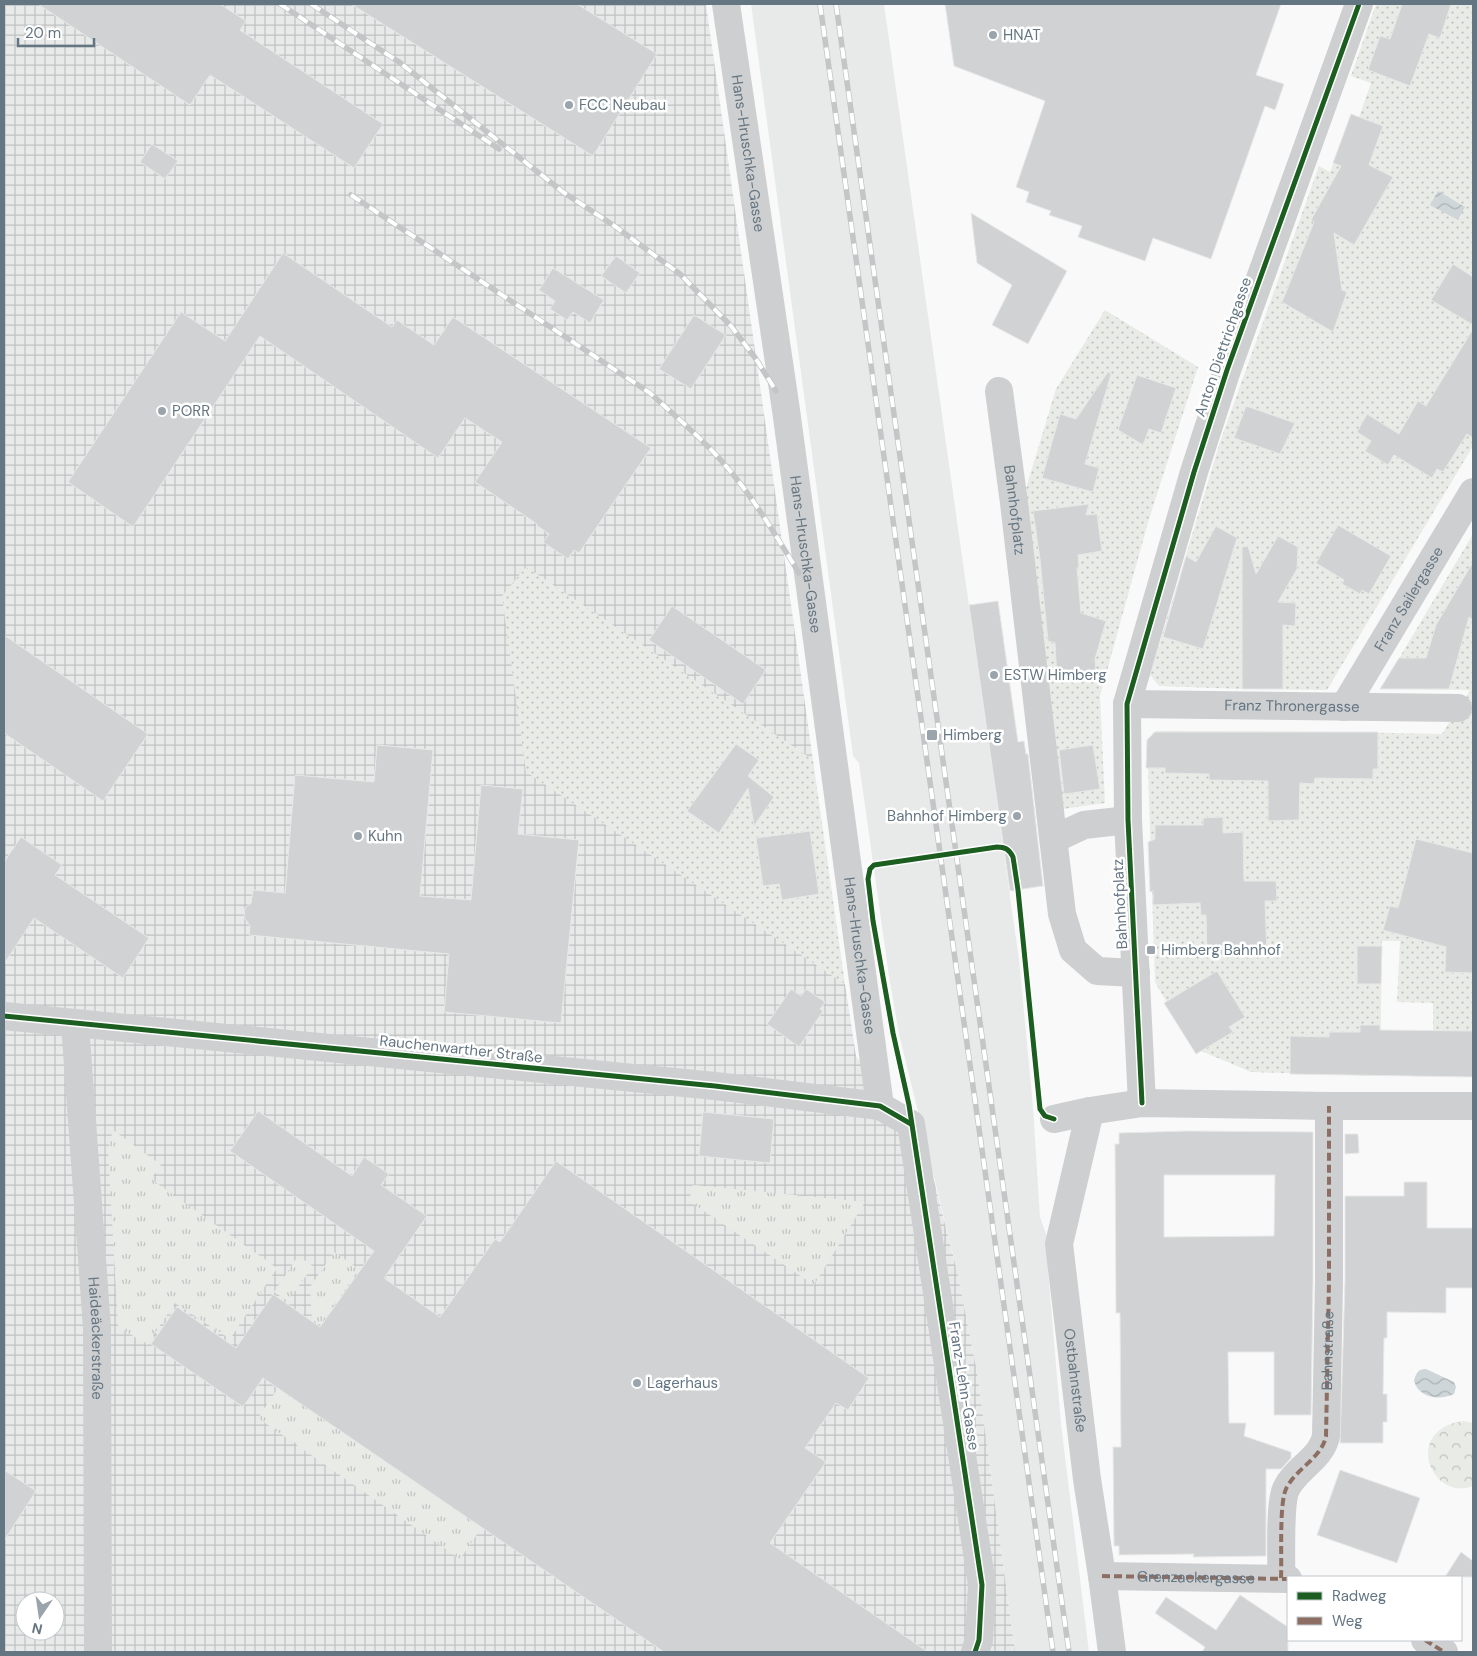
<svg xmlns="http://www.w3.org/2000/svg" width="1477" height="1656" viewBox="0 0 1477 1656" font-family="'DM Sans',sans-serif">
<defs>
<pattern id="industrial-grid" width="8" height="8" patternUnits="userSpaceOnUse" patternTransform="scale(1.25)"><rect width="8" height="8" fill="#e8e9e9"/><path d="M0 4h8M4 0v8" fill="none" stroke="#c0c1c2"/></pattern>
<pattern id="grass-tufts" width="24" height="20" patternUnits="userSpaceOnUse" patternTransform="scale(1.25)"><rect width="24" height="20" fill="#e8ebe6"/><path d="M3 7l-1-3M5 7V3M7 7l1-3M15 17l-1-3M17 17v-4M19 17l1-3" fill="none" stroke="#c0c3c0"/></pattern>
<pattern id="park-crowns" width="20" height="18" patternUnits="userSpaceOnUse" patternTransform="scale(1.25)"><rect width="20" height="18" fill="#e8ebe6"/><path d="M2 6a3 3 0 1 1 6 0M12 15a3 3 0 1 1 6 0" fill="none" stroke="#c0c3c0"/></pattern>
<pattern id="garden-dots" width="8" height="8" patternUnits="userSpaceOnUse" patternTransform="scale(1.25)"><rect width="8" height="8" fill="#e8ebe6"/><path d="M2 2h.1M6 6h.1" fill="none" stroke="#c0c3c0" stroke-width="1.8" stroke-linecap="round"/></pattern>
<pattern id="water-waves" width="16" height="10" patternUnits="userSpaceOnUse" patternTransform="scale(1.25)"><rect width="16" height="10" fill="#ced6d9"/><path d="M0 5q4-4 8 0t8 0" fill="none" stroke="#abb2b5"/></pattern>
</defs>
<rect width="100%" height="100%" fill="#f9f9f9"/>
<polygon fill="#e8e9e9" points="751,4 884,4 1019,960 1033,1107 1040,1217 1049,1242 1048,1270 1061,1424 1089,1652 1015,1652 977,1372 957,1271 899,1034 889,976 859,763 853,756"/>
<path fill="url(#industrial-grid)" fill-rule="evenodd" d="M4,4H706L813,760L526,567V771L845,984L856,1056L928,1157L957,1271L977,1372L1015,1652H4ZM25,1601H55V1631H25Z"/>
<g fill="url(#grass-tufts)">
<polygon points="113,1130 161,1165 151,1179 277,1268 230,1339 175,1303 147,1345 118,1326 108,1150"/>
<polygon points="693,1185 865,1202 814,1285 689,1201"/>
<polygon points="334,1252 359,1269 321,1325 312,1319 310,1287"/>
<polygon points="298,1256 313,1266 288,1301 274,1292"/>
<polygon points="278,1388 482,1527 460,1559 258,1418"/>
</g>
<path fill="url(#park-crowns)" d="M1463,1421L1473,1423V1486C1431,1502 1402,1430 1463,1421Z"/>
<g fill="url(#garden-dots)">
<polygon points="1376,4 1473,4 1473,446 1327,690 1242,689 1159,686 1150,675 1220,442 1319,166 1330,172 1351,114 1359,117 1371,83 1351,76"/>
<polygon points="1105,310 1198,367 1149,519 1100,696 1105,803 1063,809 1023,498 1056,389"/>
<polygon points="1473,534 1473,1077 1456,1077 1457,1031 1433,1031 1433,1003 1397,1002 1400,941 1382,941 1380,1076 1251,1072 1201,1051 1196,1054 1155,982 1147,740 1155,731 1343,732 1442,734 1470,690 1389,689 1385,682"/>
<polygon points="526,567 813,760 845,984 526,772 502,596"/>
</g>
<g fill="url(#water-waves)">
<polygon points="1438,191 1465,207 1458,220 1430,205"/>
<path d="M1426,1369L1454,1382L1456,1387L1454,1394C1439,1401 1419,1398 1414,1381C1416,1373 1418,1369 1426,1369Z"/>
</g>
<g fill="#d0d2d3" stroke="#e8e8e8" fill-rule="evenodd">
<polygon points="38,4 220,4 246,21 240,30 383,124 354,168 210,75 190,105"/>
<polygon points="351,4 577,4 657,54 593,156"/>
<polygon points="945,4 1281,4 1256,75 1284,84 1275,110 1265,106 1211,259 1153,238 1145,261 1078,237 1082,226 1049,215 1051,211 1026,202 1029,192 1016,187 1045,101 954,66"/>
<polygon points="1402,4 1451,4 1440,38 1429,34 1410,86 1368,70 1380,36 1390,39"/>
<polygon points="1351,114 1383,126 1369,165 1393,177 1354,245 1334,233 1342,290 1347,292 1333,332 1282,302 1314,222 1311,220 1341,166 1333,163"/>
<polygon points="152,144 178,161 165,179 140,162"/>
<polygon points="971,213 1067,271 1028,344 992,325 1012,285 977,263"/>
<polygon points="283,253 392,327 397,320 434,345 453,317 651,448 579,553 574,550 568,559 543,542 549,534 536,525 537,524 475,482 502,442 465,418 438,458 260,336 133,527 68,482 181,312 225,341"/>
<polygon points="616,256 640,273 626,293 601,276"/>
<polygon points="1453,264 1473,277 1473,325 1431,300"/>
<polygon points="553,268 604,300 590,323 573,312 567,320 550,309 555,301 539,290"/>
<polygon points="694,315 726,335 691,389 659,369"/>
<polygon points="1473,329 1473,438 1467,434 1443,472 1437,469 1432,478 1394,455 1388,465 1365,451 1371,441 1357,432 1367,414 1399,434 1418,401 1426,406"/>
<polygon points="1108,372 1111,374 1085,464 1099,468 1093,492 1042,478 1060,414 1076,419"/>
<polygon points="1137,375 1176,388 1161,433 1149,429 1143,445 1118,430"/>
<polygon points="1246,406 1295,423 1280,454 1234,438"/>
<polygon points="1089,504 1086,515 1097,514 1102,551 1078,555 1079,567 1077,568 1081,613 1106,621 1095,659 1096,675 1057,678 1055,643 1048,641 1040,559 1033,511"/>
<polygon points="1338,525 1391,556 1369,594 1362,590 1360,594 1342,584 1344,580 1316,563"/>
<polygon points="1216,526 1237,538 1203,649 1163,637 1186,556 1196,562"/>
<polygon points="1278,536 1298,547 1297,569 1278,602 1296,603 1295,626 1283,625 1283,689 1242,689 1242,547 1248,546 1256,574"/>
<polygon points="1473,562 1473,620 1469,617 1449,689 1380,689 1399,658 1426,658 1436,625"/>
<polygon points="998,601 1018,742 1024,741 1026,754 1028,754 1043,886 1010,891 969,605"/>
<polygon points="672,606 766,670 743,704 649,640"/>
<polygon points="4,635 148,734 103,801 4,733"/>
<polygon points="1155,732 1378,732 1378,769 1373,769 1373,779 1315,778 1314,784 1300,783 1299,820 1268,821 1268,781 1209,780 1209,774 1165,773 1165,768 1146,768 1147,740"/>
<polygon points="736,744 759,760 748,776 774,797 754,826 748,788 719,833 687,811"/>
<polygon points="377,745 433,750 420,896 471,900 481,785 523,789 518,834 579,840 561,1023 444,1012 449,954 249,935 250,926 244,917 245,908 251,903 253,890 285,893 295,775 374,782"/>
<polygon points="1093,745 1100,789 1064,794 1059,750"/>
<polygon points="1223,817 1223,833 1243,832 1244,881 1276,881 1277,901 1265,901 1267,954 1207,956 1206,915 1201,915 1200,903 1153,905 1153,891 1150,892 1148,842 1155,839 1155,825 1203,825 1203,818"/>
<polygon points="810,831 819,894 782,900 779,884 763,886 756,838"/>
<polygon points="21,837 62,865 55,875 149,938 123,978 34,918 4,964 4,862"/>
<polygon points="1416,839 1473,853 1473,973 1445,972 1446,947 1383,930 1390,906 1398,908"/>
<polygon points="1357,946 1382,946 1381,984 1357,984"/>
<polygon points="1217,971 1245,1017 1229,1027 1233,1032 1196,1054 1164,1003"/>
<polygon points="791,989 801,996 806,989 825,1002 820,1009 823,1011 799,1047 767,1024"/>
<polygon points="1360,1025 1380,1025 1380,1030 1473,1031 1473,1077 1290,1074 1290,1036 1329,1037 1329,1032 1360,1032"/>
<polygon points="258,1111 352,1176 364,1157 389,1174 381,1185 427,1216 384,1278 440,1317 495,1239 500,1242 556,1161 869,1378 848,1410 836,1403 805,1448 826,1462 770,1543 928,1652 664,1652 263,1378 243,1407 151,1344 177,1307 236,1348 273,1294 320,1327 374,1251 230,1151"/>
<polygon points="703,1112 774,1119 770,1163 699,1156"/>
<path d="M1188,1131L1313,1132V1281L1311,1415H1274V1352H1228L1229,1423H1246L1244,1436L1291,1452V1458L1281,1469H1266V1556L1193,1557L1194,1554L1119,1555V1546H1114L1113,1447H1121L1120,1313H1116L1115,1144H1119V1133ZM1164,1175H1275L1274,1236L1164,1237Z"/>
<polygon points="1345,1134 1358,1134 1359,1153 1345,1154"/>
<polygon points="1404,1182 1427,1182 1427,1228 1473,1228 1473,1288 1446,1288 1446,1313 1387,1312 1387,1338 1384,1338 1383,1394 1387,1394 1387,1422 1383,1422 1383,1443 1340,1443 1345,1281 1345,1196 1404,1196"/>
<polygon points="4,1470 36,1491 4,1541"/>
<polygon points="1340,1470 1420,1498 1397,1563 1317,1535"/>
<polygon points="1461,1552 1473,1561 1473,1577 1445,1577"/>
<polygon points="1240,1595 1288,1627 1288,1652 1202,1652 1205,1647 1155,1613 1166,1597 1216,1630"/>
</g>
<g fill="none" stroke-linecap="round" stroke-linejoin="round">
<g stroke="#cecfd0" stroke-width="28">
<path id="s1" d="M726,4L786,410L880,1106"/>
<path id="s2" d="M999,391L1014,503L1062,914L1073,950L1097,971L1136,973"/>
<path id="s3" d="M1127,704L1458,708"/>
<path id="s4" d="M1344,707L1473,492"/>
<polyline points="1054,839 1084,825 1128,820"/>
<polyline points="4,1016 715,1086 880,1106 911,1124 982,1585 979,1640 975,1652"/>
<path id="s5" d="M75,1024L97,1328L98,1652"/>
<polyline points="1142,1103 1128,820 1127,704 1194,472 1227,370 1359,4"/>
<path id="s6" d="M1090,1111L1059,1244L1087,1479L1102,1576L1112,1652"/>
<polyline points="1054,1119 1090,1111 1142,1103 1329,1106 1473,1106"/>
<path id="s7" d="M1102,1576L1288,1579"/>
<path id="s8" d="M1281,1578C1282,1558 1279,1504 1286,1489C1295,1469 1322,1458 1326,1436L1329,1281V1106"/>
<polyline points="1425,1640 1444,1652"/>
</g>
<g stroke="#c3c5c6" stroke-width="5.5">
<g id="rail">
<polyline points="280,4 499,149"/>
<polyline points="311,4 399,62 563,192 616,227 680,274 731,326 756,359 776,391"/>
<polyline points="820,4 1053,1652"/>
<polyline points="836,4 1069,1652"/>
<path d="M351,195L650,393C675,416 703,439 725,465C754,498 776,536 799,573"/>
</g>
</g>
<use href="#rail" stroke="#fff" stroke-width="4" stroke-dasharray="11" stroke-linecap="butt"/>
<g stroke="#8d6e63" stroke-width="4" stroke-dasharray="8 4" stroke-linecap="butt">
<polyline points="1102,1576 1288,1579"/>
<path d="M1281,1578C1282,1558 1279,1504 1286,1489C1295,1469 1322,1458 1326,1436L1329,1281V1106"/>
<polyline points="1425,1640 1444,1652"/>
</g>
<g stroke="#fff" stroke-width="8">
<g id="cycleway">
<polyline points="4,1016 715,1086 880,1106 911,1124"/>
<polyline points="1142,1103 1128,820 1127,704 1194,472 1227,370 1359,4"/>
<path d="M975,1652L979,1640L982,1585L909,1105L893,1033L873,921L868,879L870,869L874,865L997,847C1005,847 1009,849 1013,857L1018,890L1040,1109L1045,1116L1054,1119"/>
</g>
</g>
<use href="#cycleway" stroke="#1b5e20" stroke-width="5"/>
</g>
<g fill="#99a4ac" stroke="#fff" stroke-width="2">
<circle cx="993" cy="35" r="5"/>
<circle cx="569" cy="105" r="5"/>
<circle cx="162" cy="411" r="5"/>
<circle cx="994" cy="675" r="5"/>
<rect x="926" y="729" width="12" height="12" rx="2.5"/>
<circle cx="1017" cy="816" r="5"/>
<circle cx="358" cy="836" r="5"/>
<rect x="1146" y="945" width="10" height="10" rx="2.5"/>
<circle cx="637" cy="1383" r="5"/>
</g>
<g text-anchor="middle" stroke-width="5" stroke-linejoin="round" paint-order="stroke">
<g font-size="15" fill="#657683" stroke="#fff" text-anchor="start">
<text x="1003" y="40">HNAT</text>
<text x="579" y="110">FCC Neubau</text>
<text x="172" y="416">PORR</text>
<text x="1004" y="680">ESTW Himberg</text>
<text x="943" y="740">Himberg</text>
<text x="1007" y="821" text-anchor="end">Bahnhof Himberg</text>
<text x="368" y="841">Kuhn</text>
<text x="1161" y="955">Himberg Bahnhof</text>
<text x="647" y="1388">Lagerhaus</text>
</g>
<g font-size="15" fill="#657683" stroke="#fff">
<text dy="5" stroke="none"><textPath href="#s1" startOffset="151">Hans-Hruschka-Gasse</textPath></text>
<text transform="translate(1223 347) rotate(-71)" y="5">Anton Diettrichgasse</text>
<text dy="5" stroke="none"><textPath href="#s2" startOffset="120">Bahnhofplatz</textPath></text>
<text dy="5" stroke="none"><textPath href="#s1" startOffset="556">Hans-Hruschka-Gasse</textPath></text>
<text dy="5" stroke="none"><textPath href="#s4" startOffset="126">Franz Sailergasse</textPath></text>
<text dy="5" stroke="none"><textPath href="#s3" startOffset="165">Franz Thronergasse</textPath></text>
<text transform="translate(1120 904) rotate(-93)" y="5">Bahnhofplatz</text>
<text dy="5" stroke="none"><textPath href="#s1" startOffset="961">Hans-Hruschka-Gasse</textPath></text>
<text transform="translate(461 1049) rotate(6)" y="5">Rauchenwarther Straße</text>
<text dy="5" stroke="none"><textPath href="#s5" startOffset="315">Haideäckerstraße</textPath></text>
<text dy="5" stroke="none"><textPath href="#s8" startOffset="242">Bahnstraße</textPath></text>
<text dy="5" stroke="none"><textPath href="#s6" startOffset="274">Ostbahnstraße</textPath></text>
<text transform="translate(964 1386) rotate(81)" y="5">Franz-Lehn-Gasse</text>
<text dy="5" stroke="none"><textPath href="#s7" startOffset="94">Grenzackergasse</textPath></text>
</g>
</g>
<rect width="1477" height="1656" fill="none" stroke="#657683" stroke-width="10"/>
<rect x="1287" y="1576" width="175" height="65" fill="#ffffff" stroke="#c1c8cd"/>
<rect x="1297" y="1592" width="25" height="8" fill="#1b5e20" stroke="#c1c8cd"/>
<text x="1332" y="1601" font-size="15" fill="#657683">Radweg</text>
<rect x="1297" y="1617" width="25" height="8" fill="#8d6e63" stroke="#c1c8cd"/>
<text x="1332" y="1626" font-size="15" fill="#657683">Weg</text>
<g transform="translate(40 1616) rotate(193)"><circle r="24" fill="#ffffff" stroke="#c1c8cd"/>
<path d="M0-4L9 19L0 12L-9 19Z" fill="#99a4ac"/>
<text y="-8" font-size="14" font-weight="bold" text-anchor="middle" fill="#657683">N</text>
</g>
<path d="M18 38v8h76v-8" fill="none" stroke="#657683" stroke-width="2.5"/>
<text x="25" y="38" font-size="15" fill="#657683" stroke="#ffffff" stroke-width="4" paint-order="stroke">20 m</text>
</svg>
